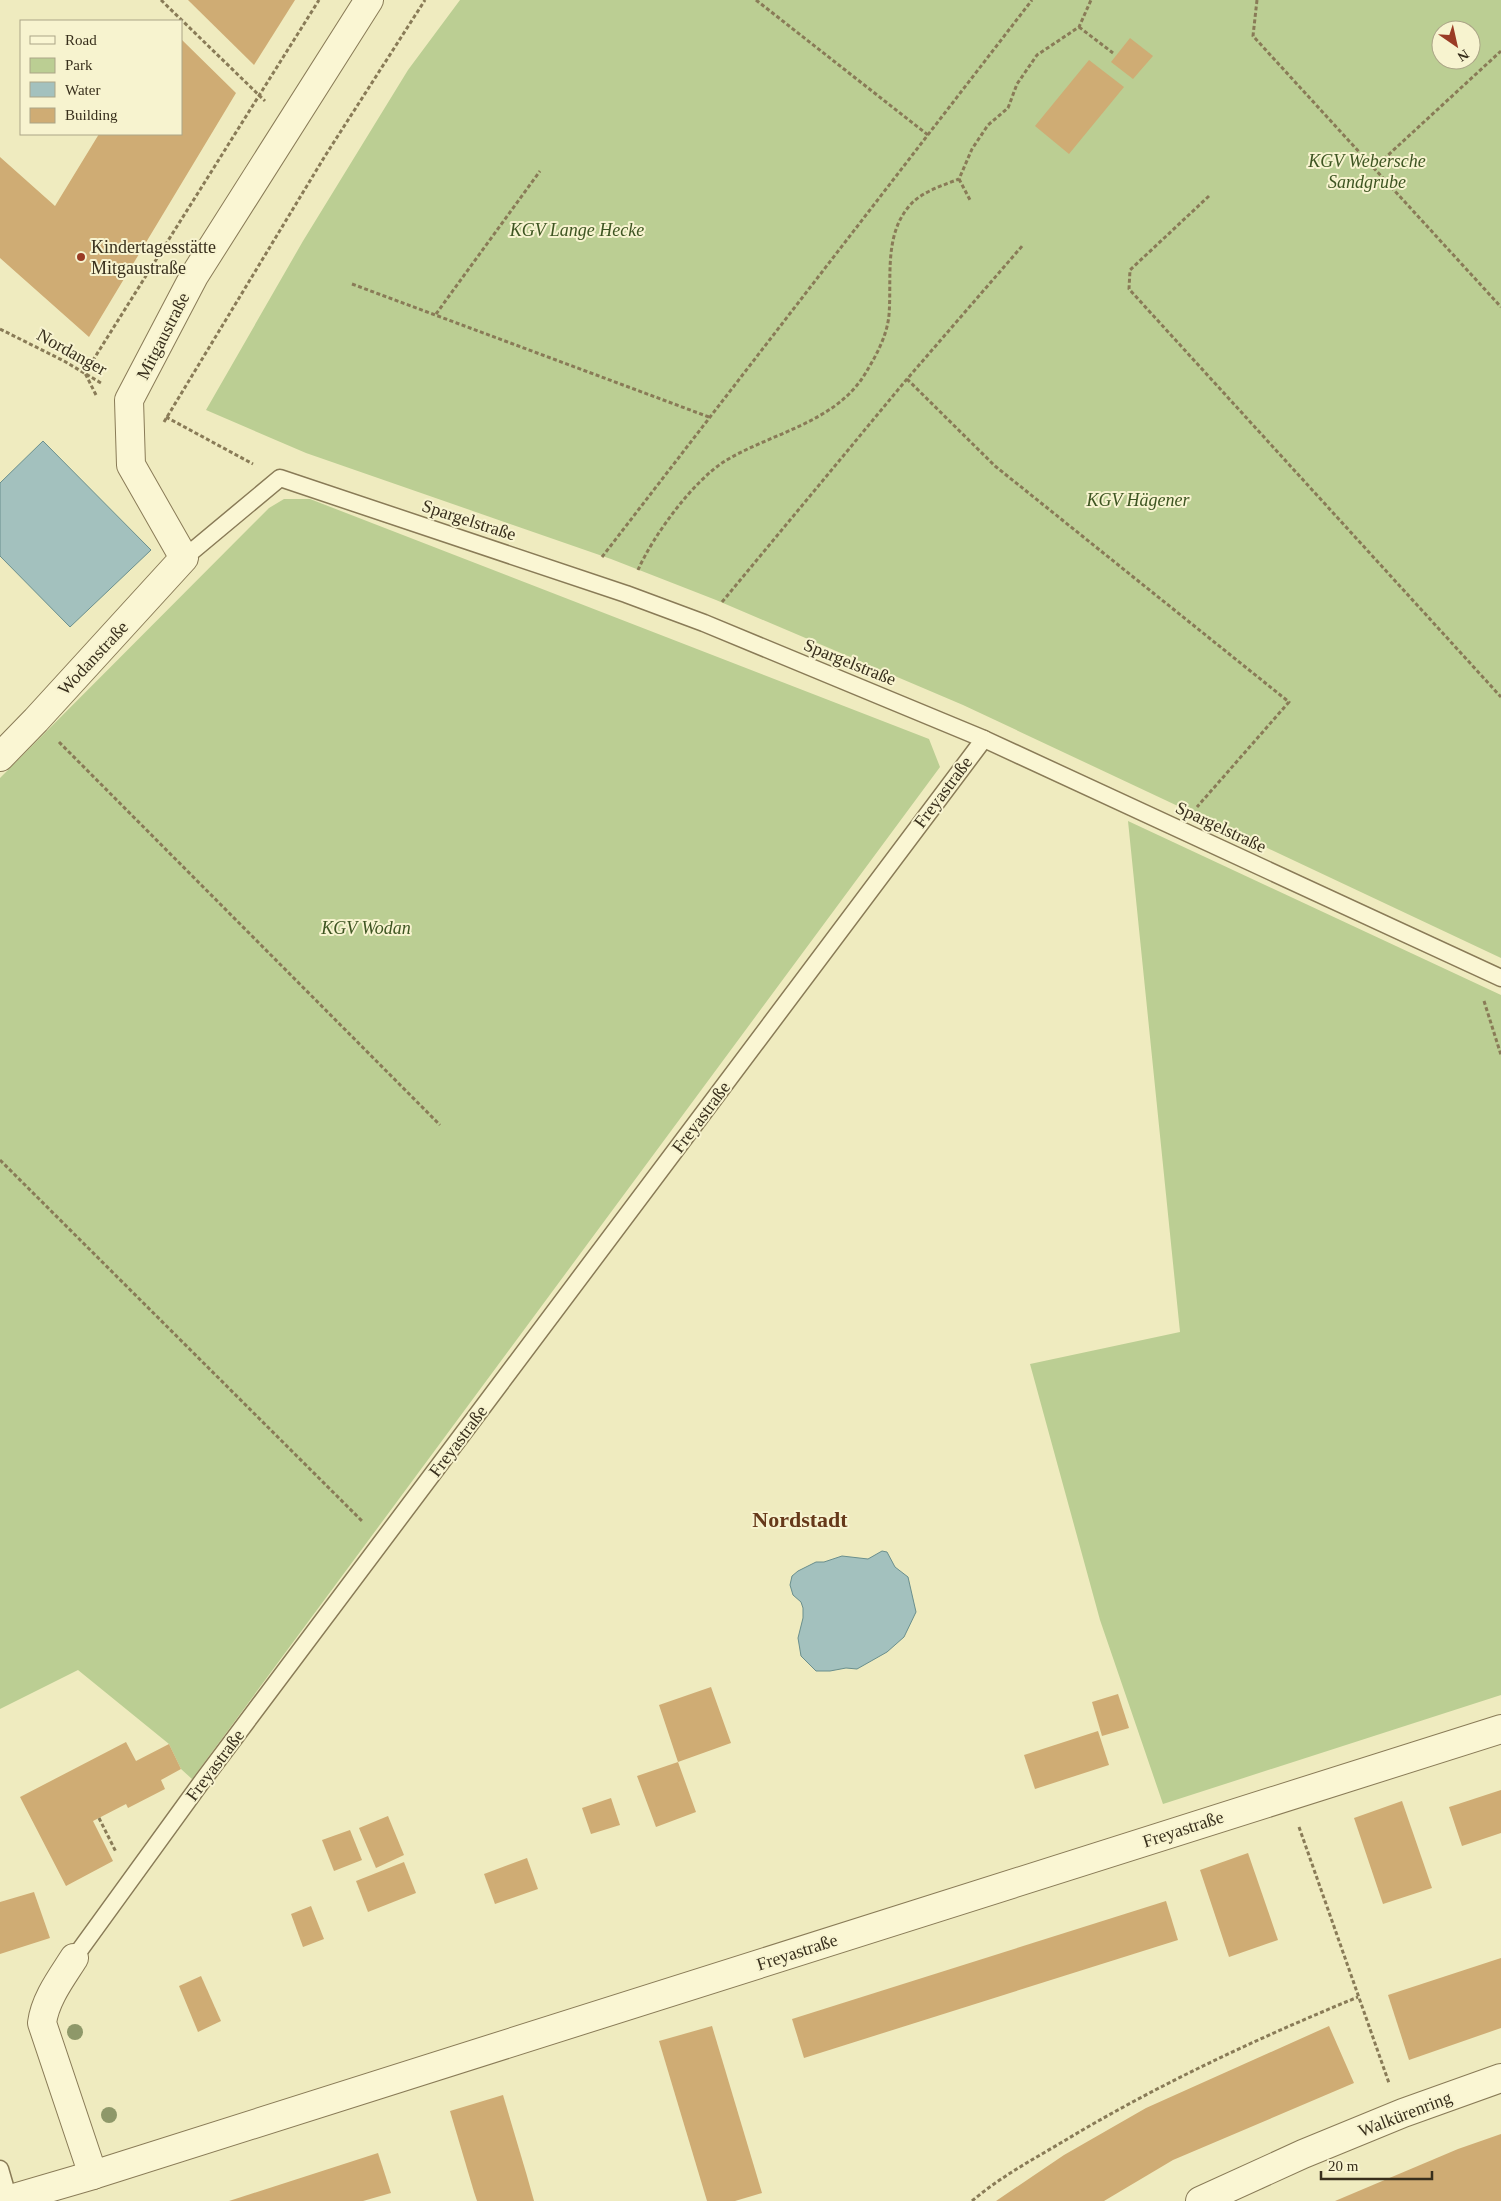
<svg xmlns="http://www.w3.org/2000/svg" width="1501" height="2201" viewBox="0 0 1501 2201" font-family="'Times New Roman',serif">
<rect width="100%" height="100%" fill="#efebbf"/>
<g fill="#bbce93" fill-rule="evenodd">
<path d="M460,0H1501V958L963,705L716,600L611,559L306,453L206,410L303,241L408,70ZM1441,30H1471V60H1441Z"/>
<polygon points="284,499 310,499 929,739 940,767 192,1779 181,1769 169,1744 78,1670 0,1709 0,778 269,508"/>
<polygon points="1128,821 1501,995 1501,1695 1163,1804 1100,1620 1030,1364 1180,1332"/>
</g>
<g fill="#a3c1be" stroke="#6a8f8d">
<polygon points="43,441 151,550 70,627 0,556 0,483"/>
<polygon points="882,1551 887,1552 895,1567 908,1577 916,1612 904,1637 887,1652 857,1669 846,1668 830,1671 816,1671 801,1656 798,1638 803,1618 803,1608 801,1602 793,1595 790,1585 792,1576 798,1571 816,1562 824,1562 842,1556 868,1559"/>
</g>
<g fill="#cfac74">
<polygon points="188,0 295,0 254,65"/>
<polygon points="1130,38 1153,56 1133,79 1111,62"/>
<polygon points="181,39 236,93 89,337 0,258 0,157 55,206 99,134 181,134"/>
<polygon points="1089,60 1124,87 1069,154 1035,126"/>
<polygon points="711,1687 731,1743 678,1762 696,1812 656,1827 637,1776 678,1762 659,1705"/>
<polygon points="1118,1694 1129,1728 1102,1736 1092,1702"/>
<polygon points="1098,1731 1109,1765 1035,1789 1024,1755"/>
<polygon points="126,1742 136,1761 169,1744 181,1769 161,1780 165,1789 128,1808 126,1804 93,1821 113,1861 66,1886 20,1797"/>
<polygon points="1501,1790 1501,1833 1462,1846 1449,1807"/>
<polygon points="611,1798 620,1825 591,1834 582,1808"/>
<polygon points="1402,1801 1432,1888 1383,1904 1354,1818"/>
<polygon points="388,1816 404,1855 376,1868 359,1828"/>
<polygon points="350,1830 362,1860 334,1871 322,1840"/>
<polygon points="1248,1853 1278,1940 1229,1957 1200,1870"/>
<polygon points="527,1858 538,1889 495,1904 484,1874"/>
<polygon points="404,1862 416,1893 368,1912 356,1881"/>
<polygon points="34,1892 50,1938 0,1954 0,1902"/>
<polygon points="1166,1901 1178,1940 804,2058 792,2019"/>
<polygon points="311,1906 324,1939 303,1947 291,1914"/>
<polygon points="1501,1958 1501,2028 1409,2060 1388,1995"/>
<polygon points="201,1976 221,2021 198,2032 179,1986"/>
<polygon points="712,2026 762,2193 735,2201 707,2201 659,2041"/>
<polygon points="1329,2026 1354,2083 1173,2160 1104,2201 996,2201 1064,2155 1146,2108"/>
<polygon points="503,2095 527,2176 534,2201 477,2201 474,2192 450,2111"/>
<polygon points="1501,2134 1501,2201 1335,2201 1458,2149"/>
<polygon points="378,2153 391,2193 363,2201 229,2201"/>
</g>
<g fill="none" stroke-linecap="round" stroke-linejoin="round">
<g stroke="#897b57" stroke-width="19">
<g id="service">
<polyline points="184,558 280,478 626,594 704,623 984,739 1501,978"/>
<polyline points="74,1958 203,1780 984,739"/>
<polyline points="0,2169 9,2200"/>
</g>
</g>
<g stroke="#897b57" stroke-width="30">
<g id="minor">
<polyline points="0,757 36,720 184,558 131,465 129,400 194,276 369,0"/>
<path d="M74,1958C62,1977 45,1999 42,2023L93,2175"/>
<polyline points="4,2201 93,2175 1501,1729"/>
<polyline points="1200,2201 1303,2154 1403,2113 1501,2078"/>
</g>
</g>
<g stroke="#897b57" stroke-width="3" stroke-dasharray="4 2.5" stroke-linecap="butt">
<polyline points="161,0 265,101"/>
<polyline points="756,0 928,135"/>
<polyline points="1257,0 1253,36 1501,307"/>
<polyline points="1079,27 1113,53"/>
<polyline points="1374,168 1501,51"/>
<polyline points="959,179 970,200"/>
<polyline points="1209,196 1130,270 1129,289 1501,697"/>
<polyline points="352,284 709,417"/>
<polyline points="436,314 540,171"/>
<polyline points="0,329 64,361 101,383"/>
<polyline points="907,379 995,466 1289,702 1197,807"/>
<polyline points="96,395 85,373 319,0"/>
<polyline points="166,417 253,464"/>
<polyline points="164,422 325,156 425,0"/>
<polyline points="602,557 1032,0"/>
<path d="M638,570C653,536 693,481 725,461C771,433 835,423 865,374C876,356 887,336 889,315C892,277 883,233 912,203C924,191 944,185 959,179L972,149L988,125L1008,108L1017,84L1037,55L1079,27L1091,0"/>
<polyline points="722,602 907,379 1023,245"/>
<polyline points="59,742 440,1125"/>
<polyline points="1484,1001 1501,1055"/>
<polyline points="0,1160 363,1522"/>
<polyline points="99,1818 116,1852"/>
<polyline points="1299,1827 1389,2083"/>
<path d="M972,2201C1000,2177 1032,2160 1064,2141C1157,2085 1258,2038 1358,1997"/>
</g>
<use href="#service" stroke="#faf6d3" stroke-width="16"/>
<use href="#minor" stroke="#faf6d3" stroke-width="28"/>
</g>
<g fill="#8e9869">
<circle cx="75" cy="2032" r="8"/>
<circle cx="109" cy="2115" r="8"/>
</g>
<circle fill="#9a3b25" stroke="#f7f3cf" stroke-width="2" cx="81" cy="257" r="5"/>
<g text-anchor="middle" stroke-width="4" stroke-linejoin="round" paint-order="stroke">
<g font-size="18" font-style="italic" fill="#3e5522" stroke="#f7f3cf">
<text x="1367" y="167">KGV Webersche<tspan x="1367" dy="21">Sandgrube</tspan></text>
<text x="577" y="236">KGV Lange Hecke</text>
<text x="1138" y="506">KGV Hägener</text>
<text x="366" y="934">KGV Wodan</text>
</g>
<g font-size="18" fill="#382f1c" stroke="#f7f3cf" text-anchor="start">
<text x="91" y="253">Kindertagesstätte<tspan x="91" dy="21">Mitgaustraße</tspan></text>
</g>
<g font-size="18" fill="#382f1c" stroke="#f7f3cf">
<text transform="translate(163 336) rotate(-63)" y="6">Mitgaustraße</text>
<text transform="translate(72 352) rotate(29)" y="6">Nordanger</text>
<text transform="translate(469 520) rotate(18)" y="6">Spargelstraße</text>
<text transform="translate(93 658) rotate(-47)" y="6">Wodanstraße</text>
<text transform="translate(850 662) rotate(22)" y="6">Spargelstraße</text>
<text transform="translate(943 792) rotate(-53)" y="6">Freyastraße</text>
<text transform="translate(1221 827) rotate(25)" y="6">Spargelstraße</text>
<text transform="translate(701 1117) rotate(-53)" y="6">Freyastraße</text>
<text transform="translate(458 1441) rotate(-53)" y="6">Freyastraße</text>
<text transform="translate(215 1765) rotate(-53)" y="6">Freyastraße</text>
<text transform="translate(1183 1829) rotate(-18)" y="6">Freyastraße</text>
<text transform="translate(797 1952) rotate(-18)" y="6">Freyastraße</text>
<text transform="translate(1405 2114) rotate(-21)" y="6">Walkürenring</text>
</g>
<g font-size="22" font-weight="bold" fill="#66391a" stroke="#f7f3cf">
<text x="800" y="1527">Nordstadt</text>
</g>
</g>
<rect x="20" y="20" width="162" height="115" fill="#f7f3cf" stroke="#aba587"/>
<rect x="30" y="36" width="25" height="8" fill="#faf6d3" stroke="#aba587"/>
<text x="65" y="45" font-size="15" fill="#382f1c">Road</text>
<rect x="30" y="58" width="25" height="15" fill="#bbce93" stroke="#aba587"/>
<text x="65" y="70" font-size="15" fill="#382f1c">Park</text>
<rect x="30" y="82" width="25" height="15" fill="#a3c1be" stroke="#aba587"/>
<text x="65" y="95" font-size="15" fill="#382f1c">Water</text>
<rect x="30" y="108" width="25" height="15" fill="#cfac74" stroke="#aba587"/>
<text x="65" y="120" font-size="15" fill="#382f1c">Building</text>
<g transform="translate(1456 45) rotate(146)"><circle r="24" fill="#f7f3cf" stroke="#aba587"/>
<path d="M0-4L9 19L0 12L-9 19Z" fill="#9a3b25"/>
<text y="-8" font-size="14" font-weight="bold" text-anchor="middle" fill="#382f1c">N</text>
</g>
<path d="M1321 2171v8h111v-8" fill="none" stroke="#382f1c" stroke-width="2.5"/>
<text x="1328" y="2171" font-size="15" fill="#382f1c" stroke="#f7f3cf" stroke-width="4" paint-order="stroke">20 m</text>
</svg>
